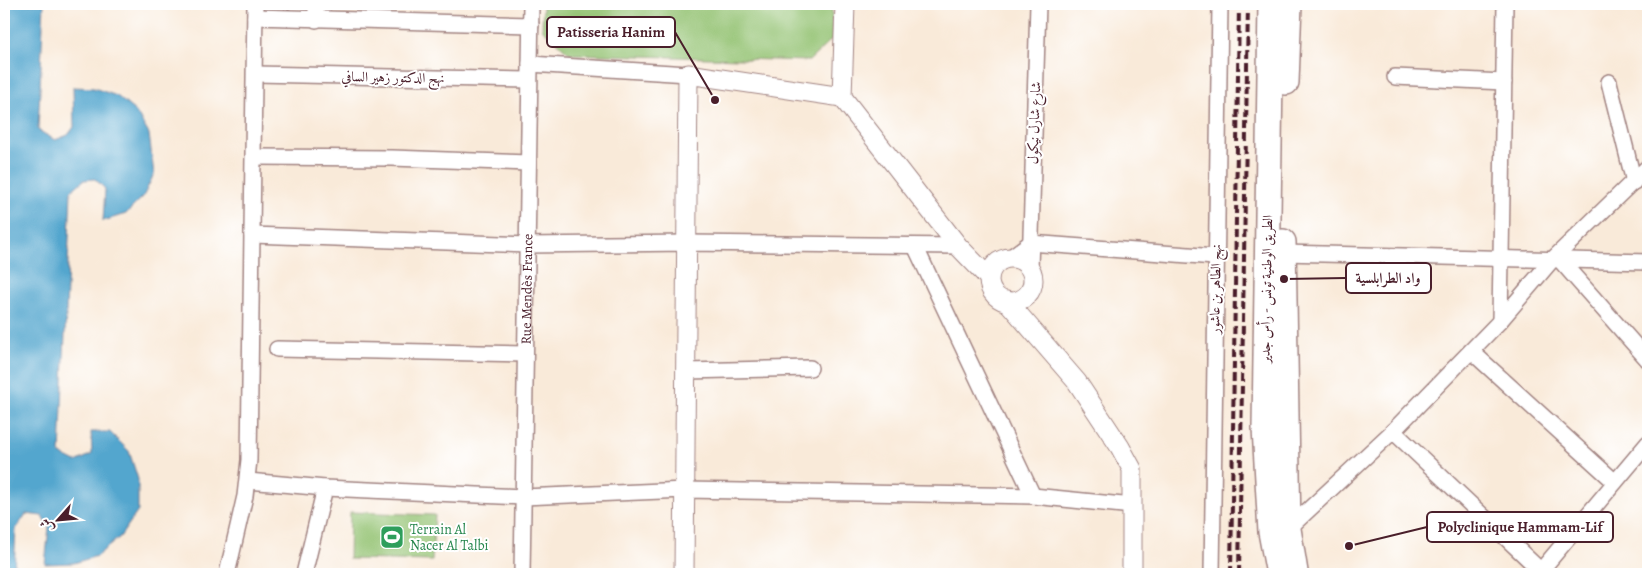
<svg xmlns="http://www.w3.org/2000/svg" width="1652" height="578" viewBox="0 0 1652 578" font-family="Alegreya,Amiri,serif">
<rect width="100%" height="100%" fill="#fff"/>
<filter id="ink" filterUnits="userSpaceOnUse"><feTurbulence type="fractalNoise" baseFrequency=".02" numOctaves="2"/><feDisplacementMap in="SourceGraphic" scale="10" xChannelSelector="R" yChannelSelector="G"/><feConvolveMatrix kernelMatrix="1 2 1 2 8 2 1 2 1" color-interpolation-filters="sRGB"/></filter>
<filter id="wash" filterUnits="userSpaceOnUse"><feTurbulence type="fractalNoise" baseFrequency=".0096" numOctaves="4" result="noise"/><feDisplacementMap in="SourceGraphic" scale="20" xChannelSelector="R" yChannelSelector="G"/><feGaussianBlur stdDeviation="1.12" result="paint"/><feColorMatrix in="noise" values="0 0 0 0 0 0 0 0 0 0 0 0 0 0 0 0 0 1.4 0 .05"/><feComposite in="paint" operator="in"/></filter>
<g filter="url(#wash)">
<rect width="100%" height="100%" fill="#f9ead9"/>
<g fill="#94c373" stroke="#6f714f">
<polygon points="543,4 832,4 832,39 809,61 570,54 542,29"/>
<polygon points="350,512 435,515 432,561 349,559"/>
</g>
<polygon fill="#52a6ce" stroke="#4e627c" points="4,4 44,4 38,130 55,140 68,135 74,127 73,87 94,88 117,96 136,112 149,134 154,174 143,197 126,214 103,221 105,189 95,179 84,180 71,191 60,454 76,462 92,454 91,432 110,432 129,451 138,479 138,511 120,537 97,556 74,563 45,564 49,527 42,516 26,514 16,529 14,574 4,574"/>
</g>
<g filter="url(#ink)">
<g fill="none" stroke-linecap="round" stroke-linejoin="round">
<g stroke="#a28482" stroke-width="18">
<g id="minor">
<polyline points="316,4 316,20"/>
<polyline points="255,17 531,25"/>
<polyline points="530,64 688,74"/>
<polyline points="256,74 529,80"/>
<polyline points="1395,77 1504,82"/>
<polyline points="1609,82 1634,182"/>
<polyline points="254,157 392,158 528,163"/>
<polyline points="252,235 527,245 688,243 958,246"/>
<polyline points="1030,243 1215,257"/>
<polyline points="915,246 1033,496"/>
<polyline points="1283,253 1648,262"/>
<polyline points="1011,257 1030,243"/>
<polyline points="1560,260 1648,360"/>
<polyline points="1030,268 1038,4"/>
<polyline points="1500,321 1505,4"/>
<polyline points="277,349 525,354"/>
<polyline points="1471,351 1615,482"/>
<polyline points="687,371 810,368"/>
<polyline points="1393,431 1541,571"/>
<polyline points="248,481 325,488 523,497 685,490 1033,496 1133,506"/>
<polyline points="1288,529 1393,431 1500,321 1552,260 1648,167"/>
<polyline points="227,574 245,496 249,460 255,4"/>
<polyline points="304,574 325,488"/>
<path id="s1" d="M522,574L531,4"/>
<polyline points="1212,574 1220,4"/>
<polyline points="1538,574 1648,443"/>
</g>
</g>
<g stroke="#a28482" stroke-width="21">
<g id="tertiary">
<polyline points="845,4 842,97 958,246 989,278"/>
<circle cx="1011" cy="280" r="22"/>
<polyline points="1007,301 1077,382 1120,447 1132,469 1132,574"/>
<polyline points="684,574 688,74 842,97"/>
</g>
</g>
<g stroke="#a28482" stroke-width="28">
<g id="trunk">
<polyline points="1271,4 1265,428 1271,532 1279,574"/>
<polyline points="1286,82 1289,4"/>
<polyline points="1283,242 1288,529 1295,572"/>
</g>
</g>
<use href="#minor" stroke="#fff" stroke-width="15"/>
<use href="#tertiary" stroke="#fff" stroke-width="19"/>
<use href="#trunk" stroke="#fff" stroke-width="25"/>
<g stroke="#4a1f2b" stroke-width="4" stroke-dasharray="8 4" stroke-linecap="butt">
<polyline points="1231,574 1239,4"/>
<polyline points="1239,574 1248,4"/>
</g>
</g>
</g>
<defs>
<g id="stadium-square" transform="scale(1.25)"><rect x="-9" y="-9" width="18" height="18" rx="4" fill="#2e9e5b" stroke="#fff"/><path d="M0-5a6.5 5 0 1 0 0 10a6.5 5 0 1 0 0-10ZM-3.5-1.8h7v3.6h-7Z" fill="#fff"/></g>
</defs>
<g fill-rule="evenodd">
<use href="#stadium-square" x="392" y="537"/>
</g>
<g text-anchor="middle" stroke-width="4" stroke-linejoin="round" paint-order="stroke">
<g font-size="14" fill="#4a1f2b" stroke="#fff">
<text transform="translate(393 77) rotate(1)" y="5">نهج الدكتور زهير السافي</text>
<text transform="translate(1034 123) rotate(-88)" y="5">شارع شارل نيكول</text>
<text dy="5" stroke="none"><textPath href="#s1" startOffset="285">Rue Mendès France</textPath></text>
<text transform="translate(1215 289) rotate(-89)" y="5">نهج الطاهر بن عاشور</text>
<text transform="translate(1266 289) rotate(-89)" y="5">الطريق الوطنية تونس - رأس جدير</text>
</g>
<g font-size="14" fill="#27864d" stroke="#fff" text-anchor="start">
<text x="410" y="534">Terrain Al<tspan x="410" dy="16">Nacer Al Talbi</tspan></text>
</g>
</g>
<path fill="none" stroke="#4a1f2b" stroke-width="2" d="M715 100L675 32M1284 279L1346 278M1349 546L1427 527"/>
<g fill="#4a1f2b" stroke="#fff" stroke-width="2">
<circle cx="715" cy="100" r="5"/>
<circle cx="1284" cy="279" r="5"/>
<circle cx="1349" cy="546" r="5"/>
</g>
<g fill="#fff" stroke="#4a1f2b" stroke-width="2">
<rect x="547" y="17" width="128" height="30" rx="5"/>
<rect x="1346" y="263" width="85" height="30" rx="5"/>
<rect x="1427" y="512" width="186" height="30" rx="5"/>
</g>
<g font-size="15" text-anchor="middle" font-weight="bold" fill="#4a1f2b">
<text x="611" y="37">Patisseria Hanim</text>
<text x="1388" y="283">واد الطرابلسية</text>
<text x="1520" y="532">Polyclinique Hammam-Lif</text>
</g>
<rect width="1652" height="578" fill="none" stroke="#fff" stroke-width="20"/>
<g transform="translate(58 520) rotate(243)" stroke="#ffffff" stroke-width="4" paint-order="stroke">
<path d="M0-4L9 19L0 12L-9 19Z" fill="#4a1f2b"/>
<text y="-8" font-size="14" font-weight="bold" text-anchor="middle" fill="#4a1f2b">ش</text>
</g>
</svg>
